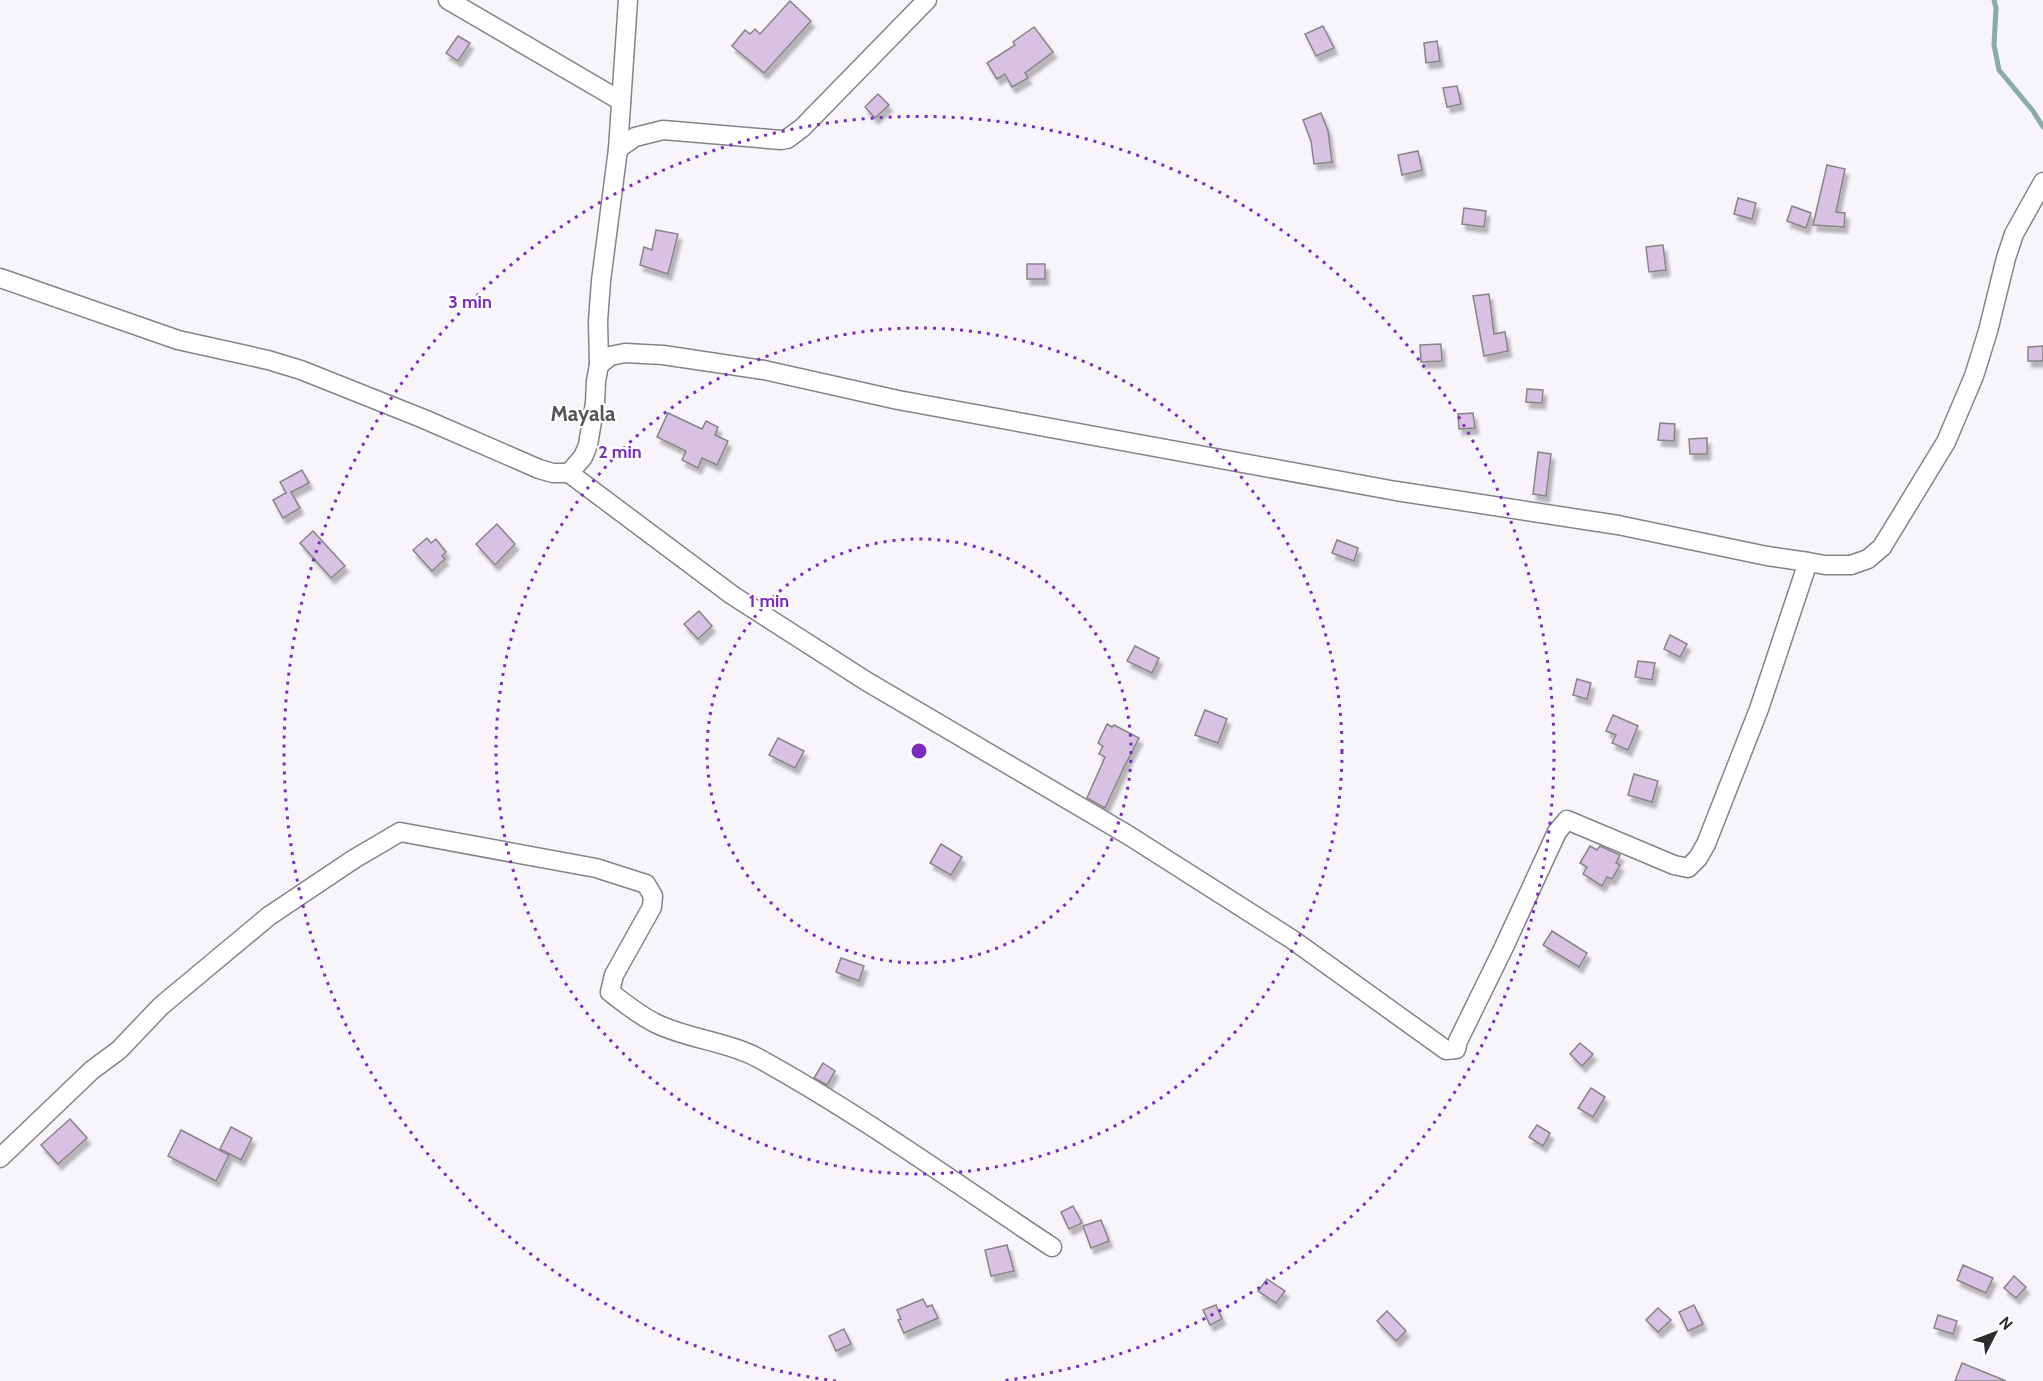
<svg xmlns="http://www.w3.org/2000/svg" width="2043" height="1381" viewBox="0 0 2043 1381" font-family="Cabin,sans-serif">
<defs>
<filter id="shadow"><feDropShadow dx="3.5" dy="6" stdDeviation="1.5" flood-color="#0004"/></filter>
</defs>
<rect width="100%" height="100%" fill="#f8f5fa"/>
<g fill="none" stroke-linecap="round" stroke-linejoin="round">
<polyline stroke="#8aaca6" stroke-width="5" points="1994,0 1996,8 1994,45 1999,70 2033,111 2043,127"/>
</g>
<g fill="#d8c1e3" stroke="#878488" stroke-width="1.5" filter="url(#shadow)">
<polygon points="790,1 811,21 764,73 732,46 745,30 750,34 755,29 760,34"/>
<polygon points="1323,26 1334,48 1316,56 1305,34"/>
<polygon points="1034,27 1053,52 1025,73 1028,78 1012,87 1005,74 997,79 987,63 1015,45 1013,42"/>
<polygon points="458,36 470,43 458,61 446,53"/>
<polygon points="1437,41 1440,61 1426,63 1424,43"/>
<polygon points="1457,86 1461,104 1447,107 1443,88"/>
<polygon points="878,94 889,105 875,118 865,107"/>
<polygon points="1321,113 1328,131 1332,162 1314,164 1311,141 1303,120"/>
<polygon points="1418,151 1422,170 1402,175 1398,155"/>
<polygon points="1827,165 1845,169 1836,212 1845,213 1844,227 1813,225"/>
<polygon points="1738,198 1756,203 1752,219 1734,214"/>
<polygon points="1792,206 1811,213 1806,228 1787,221"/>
<polygon points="1464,208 1486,211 1484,227 1462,224"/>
<polygon points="656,230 678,234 668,274 640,265 644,247 652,250"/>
<polygon points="1663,245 1666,270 1649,272 1646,247"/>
<rect x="1027" y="264" width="18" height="15"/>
<polygon points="1489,294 1494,334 1505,332 1508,351 1484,356 1473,296"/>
<polygon points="1441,344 1442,361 1421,362 1420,345"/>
<polygon points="2043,346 2043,361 2028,361 2028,347"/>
<polygon points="1527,389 1543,390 1542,403 1526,402"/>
<polygon points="668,413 702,429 706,421 718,427 715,435 728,441 717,465 702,458 698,468 682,460 686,451 657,437"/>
<polygon points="1473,413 1475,428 1459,429 1458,414"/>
<polygon points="1660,423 1675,424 1674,441 1658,440"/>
<polygon points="1707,438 1707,454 1690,454 1689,439"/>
<polygon points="1538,452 1551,454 1546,496 1533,494"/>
<polygon points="302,470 309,483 291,492 300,508 283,518 273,500 286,493 280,482"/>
<polygon points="497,524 515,544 495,565 476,544"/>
<polygon points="313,531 345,566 331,578 300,543"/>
<polygon points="427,538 431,543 436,539 446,552 442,556 445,559 432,571 413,550"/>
<polygon points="1337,540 1358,548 1354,561 1332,553"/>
<polygon points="699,611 712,626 698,639 684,624"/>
<polygon points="1670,635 1687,644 1680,657 1664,649"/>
<polygon points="1135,646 1159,658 1152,673 1127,661"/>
<polygon points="1638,661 1655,663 1652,680 1635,677"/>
<polygon points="1577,679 1591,683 1587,699 1573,695"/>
<polygon points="1205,710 1227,719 1218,743 1195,735"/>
<polygon points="1613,715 1638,726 1628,750 1612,743 1616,735 1606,731"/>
<polygon points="1107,724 1112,727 1114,725 1139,738 1124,767 1105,808 1087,798 1105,757 1099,754 1103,746 1098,743"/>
<polygon points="778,738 804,751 795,768 769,755"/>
<polygon points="1634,774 1658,781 1652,802 1628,795"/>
<polygon points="941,844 962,857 951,875 930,863"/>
<polygon points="1590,846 1597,850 1600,846 1620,855 1616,863 1620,865 1612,879 1607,877 1602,886 1583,874 1587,867 1580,863"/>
<polygon points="1552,931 1587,953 1579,967 1543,945"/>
<polygon points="841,958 864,966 859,981 836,972"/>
<polygon points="1580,1043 1593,1054 1582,1066 1570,1054"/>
<polygon points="823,1063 835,1071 827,1085 814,1078"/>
<polygon points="1591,1088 1605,1097 1593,1117 1578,1108"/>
<polygon points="70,1119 87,1138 58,1164 41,1145"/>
<polygon points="1537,1125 1550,1133 1543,1146 1529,1137"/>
<polygon points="231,1127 252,1138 241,1160 220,1149"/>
<polygon points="181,1130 229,1155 216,1181 168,1156"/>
<polygon points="1073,1206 1082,1223 1069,1229 1061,1212"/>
<polygon points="1101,1220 1109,1241 1091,1248 1083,1226"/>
<polygon points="1007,1245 1014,1271 991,1276 985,1250"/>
<polygon points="1963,1265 1993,1278 1986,1293 1957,1280"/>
<polygon points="2014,1276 2026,1287 2016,1298 2004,1288"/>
<polygon points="1267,1279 1285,1291 1276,1303 1258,1291"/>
<polygon points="923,1299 927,1307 932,1305 938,1318 904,1333 898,1320 901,1319 897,1310"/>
<polygon points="1216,1305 1222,1319 1210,1325 1203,1310"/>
<polygon points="1694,1305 1703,1324 1688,1331 1679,1312"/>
<polygon points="1658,1308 1671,1320 1658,1332 1646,1320"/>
<polygon points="1387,1311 1406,1331 1396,1341 1377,1321"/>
<polygon points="1938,1315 1957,1321 1953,1334 1934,1328"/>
<polygon points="844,1329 851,1344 836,1351 829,1336"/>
<polygon points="1962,1363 2006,1381 1955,1381"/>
</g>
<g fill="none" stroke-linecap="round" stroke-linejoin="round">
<g stroke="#868388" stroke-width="21">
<g id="minor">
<polyline points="448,0 621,101"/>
<polyline points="618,149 635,137 663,130 781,140 787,139 802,128 927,0"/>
<polyline points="0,278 178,340 268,360 301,370 424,419 539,469 553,473 569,473 583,457 588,445 595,403 596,381 599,365 610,356 625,353 663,355 764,370 898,400 1396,491 1618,525 1767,556 1808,562 1825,565 1851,565 1868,559 1882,547 1946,442 1974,376 1988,331 2006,258 2014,234 2043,182"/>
<polyline points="599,365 598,321 601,281 618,149 628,0"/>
<polyline points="569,473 732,595 866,681 1128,835 1293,940 1446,1050 1456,1049 1458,1041 1504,947 1557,832 1567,820 1674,865 1688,868 1698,858 1706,844 1759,709 1808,562"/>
<path d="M0,1158L92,1070L119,1050L161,1006L269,916L354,859L400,832L596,868L646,884L653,896L652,907L614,975L610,992C624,1003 639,1015 655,1023C687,1039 726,1041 758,1058C860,1114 955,1183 1052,1247"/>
</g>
</g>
<use href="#minor" stroke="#fff" stroke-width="18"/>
</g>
<g fill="none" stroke="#7b2cbf" stroke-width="3" stroke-dasharray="3 6">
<circle cx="919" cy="751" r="212"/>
<circle cx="919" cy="751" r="423"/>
<path d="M836 1381A635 635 0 1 1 1002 1381"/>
</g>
<g text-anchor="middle" stroke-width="4.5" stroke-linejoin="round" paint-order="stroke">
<g font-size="21" font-weight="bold" fill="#575559" stroke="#fff">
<text x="583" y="421">Mayala</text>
</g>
</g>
<circle cx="919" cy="751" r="9" fill="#7b2cbf" stroke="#fff" stroke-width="3"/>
<g font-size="18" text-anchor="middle" font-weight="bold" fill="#7b2cbf" stroke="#fff" stroke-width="4.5" stroke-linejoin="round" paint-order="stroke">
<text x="470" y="308">3 min</text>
<text x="620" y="458">2 min</text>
<text x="769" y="607">1 min</text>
</g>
<g transform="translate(1995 1333) rotate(48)" stroke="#ffffff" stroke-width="4.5" paint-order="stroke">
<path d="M0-4.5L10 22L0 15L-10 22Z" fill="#2c2b2d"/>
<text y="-9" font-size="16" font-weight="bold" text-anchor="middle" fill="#2c2b2d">N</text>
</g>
</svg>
